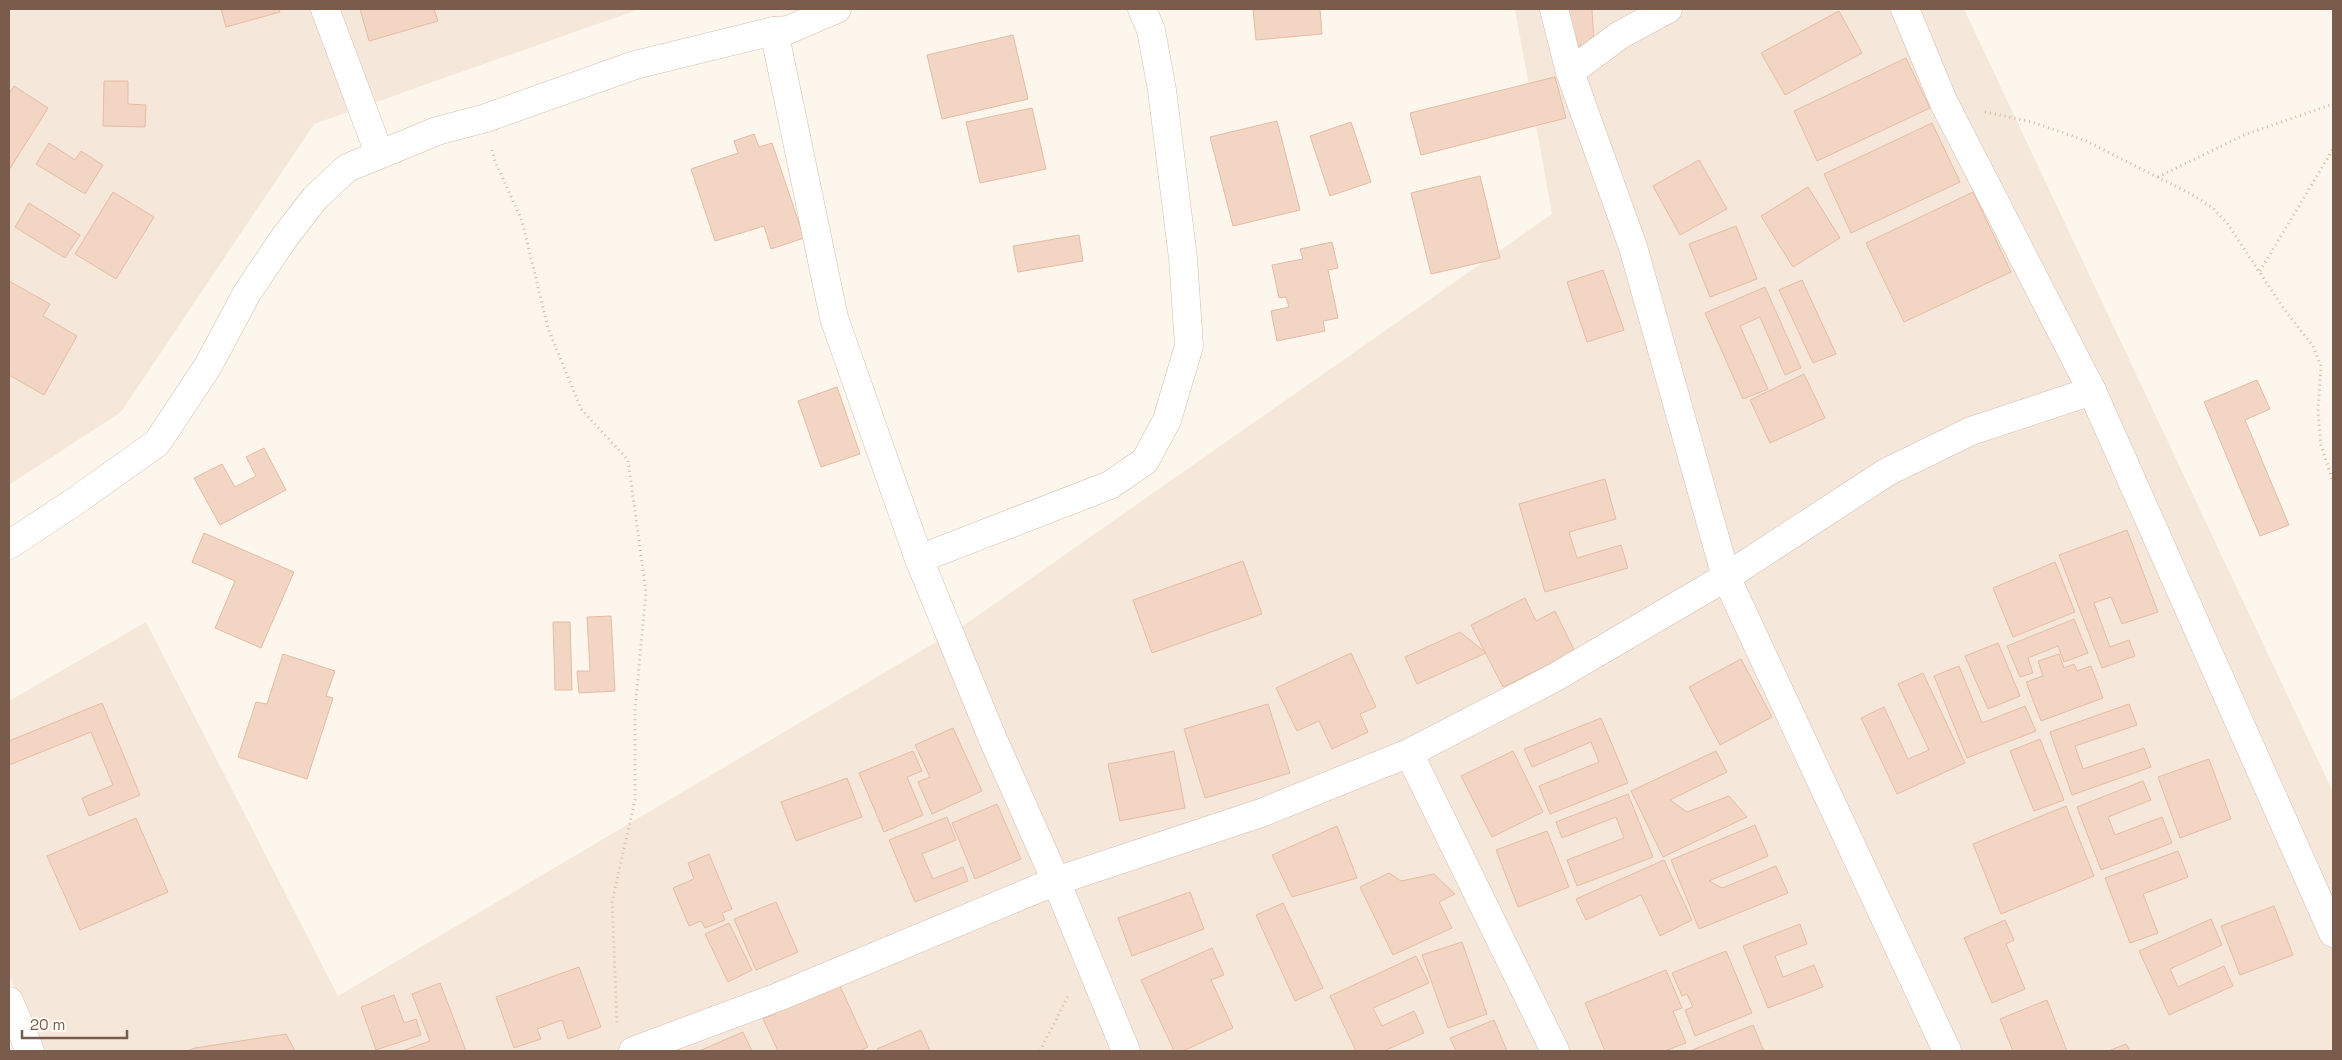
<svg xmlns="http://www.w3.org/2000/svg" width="2342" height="1060" viewBox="0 0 2342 1060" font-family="'Space Grotesk',sans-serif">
<rect width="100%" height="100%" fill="#fdf6ec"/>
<g fill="#f5e8da">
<polygon points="9,9 640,9 314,124 121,412 9,485"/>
<polygon points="1515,9 1964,9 2333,792 2333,1051 43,1051 9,975 9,701 146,622 338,996 963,626 1552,214"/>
</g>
<g fill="#f3d5c3" stroke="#e6bba3">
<polygon points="221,9 279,9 280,12 226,27"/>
<polygon points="360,9 434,9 438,21 369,41"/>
<polygon points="1253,9 1320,9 1322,34 1256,40"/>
<polygon points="1568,9 1592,9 1594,45 1551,47"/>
<polygon points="1839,11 1862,53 1785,95 1761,53"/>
<polygon points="1013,35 1028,99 942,119 927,55"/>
<polygon points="1906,58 1930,108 1817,161 1794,111"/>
<polygon points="1555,77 1566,118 1421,155 1410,113"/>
<polygon points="104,81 128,81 128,104 146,105 145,127 103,126"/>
<polygon points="14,86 48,108 9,170 9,94"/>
<polygon points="1032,108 1046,169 980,183 966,122"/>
<polygon points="1277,121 1300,210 1233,226 1210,137"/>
<polygon points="1351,122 1371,182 1330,196 1310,136"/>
<polygon points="1932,123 1960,182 1851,233 1824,174"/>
<polygon points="754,134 759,147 772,143 804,238 771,249 764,226 715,241 691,169 738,153 734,141"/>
<polygon points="49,143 75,160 81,151 103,165 85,194 36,164"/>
<polygon points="1699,160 1727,209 1680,235 1653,186"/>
<polygon points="1480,176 1500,258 1431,274 1411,193"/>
<polygon points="1808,187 1840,238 1793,267 1761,216"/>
<polygon points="113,192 154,217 116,279 75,254"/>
<polygon points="1973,192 2011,272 1904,322 1866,243"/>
<polygon points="29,203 80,235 65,258 15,227"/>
<polygon points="1736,226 1757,279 1710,297 1689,244"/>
<polygon points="1079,235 1083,261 1018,272 1013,246"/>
<polygon points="1332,242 1338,268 1328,270 1338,318 1323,321 1325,331 1277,341 1271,311 1289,307 1286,297 1279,298 1272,265 1303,259 1300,249"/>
<polygon points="1603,270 1624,330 1587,342 1567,282"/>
<polygon points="1802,280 1836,354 1813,363 1779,290"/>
<polygon points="9,281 50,304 43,316 77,336 44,395 9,375"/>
<polygon points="1765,287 1801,368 1785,375 1760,317 1740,326 1768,389 1743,399 1705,313"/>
<polygon points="1804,374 1825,418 1770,443 1750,400"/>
<polygon points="2257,380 2270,409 2245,420 2289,525 2260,536 2204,402"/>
<polygon points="837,387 860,454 821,467 798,401"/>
<polygon points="264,448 286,490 220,525 194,478 222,464 235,487 256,476 246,457"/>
<polygon points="1605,479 1616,519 1569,532 1577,558 1621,545 1628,568 1545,592 1519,504"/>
<polygon points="2127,530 2158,612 2122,624 2111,597 2094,603 2110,647 2129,640 2135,656 2102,668 2059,555"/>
<polygon points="204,533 294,572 261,648 215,628 235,581 192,562"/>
<polygon points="1243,561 1262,614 1152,653 1133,600"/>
<polygon points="2055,562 2075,612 2013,637 1993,588"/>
<polygon points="1525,598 1536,621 1555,611 1575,652 1503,687 1471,625"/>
<polygon points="611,616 615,691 579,693 577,671 590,671 587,617"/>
<polygon points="2074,619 2088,653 2064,662 2058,646 2028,658 2033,673 2020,677 2007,646"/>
<polygon points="553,622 570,622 572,690 555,690"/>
<polygon points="1460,632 1486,653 1417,684 1405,657"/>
<polygon points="1998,643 2020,696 1988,709 1965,656"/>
<polygon points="1351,653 1376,707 1360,714 1368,732 1332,749 1319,721 1297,731 1276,688"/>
<polygon points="283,654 335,671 326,696 333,698 307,779 238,757 256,702 267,704"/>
<polygon points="2059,654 2064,668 2074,664 2077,671 2091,666 2103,698 2041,721 2026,682 2043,676 2038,661"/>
<polygon points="1741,659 1772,717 1720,745 1689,687"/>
<polygon points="1959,666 1982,723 2025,706 2036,731 1967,758 1934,676"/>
<polygon points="1923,673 1965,763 1897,794 1861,718 1884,707 1908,759 1929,750 1898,684"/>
<polygon points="102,703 140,795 89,816 82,798 113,785 91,732 9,765 9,741"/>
<polygon points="1268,704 1290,773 1205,798 1184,729"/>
<polygon points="2129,704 2137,725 2075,746 2083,769 2144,748 2151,767 2072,795 2050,732"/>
<polygon points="1601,718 1628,783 1550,814 1539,786 1599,762 1591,742 1532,767 1524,749"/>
<polygon points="953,728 982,791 932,814 918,782 930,777 915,745"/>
<polygon points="2040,739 2064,800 2034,811 2010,751"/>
<polygon points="913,751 922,771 907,777 923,815 884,832 859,773"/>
<polygon points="1174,751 1185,808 1120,821 1108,764"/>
<polygon points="1513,751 1543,812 1492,837 1461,776"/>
<polygon points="1716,751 1727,772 1670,800 1687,812 1729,796 1747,817 1663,857 1631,791"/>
<polygon points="2209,759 2231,819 2180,838 2158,777"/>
<polygon points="847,778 862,817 796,841 781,802"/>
<polygon points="2143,781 2151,800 2108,817 2115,835 2162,817 2172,843 2101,870 2077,807"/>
<polygon points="1628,794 1653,857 1577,886 1567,860 1624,838 1616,817 1562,838 1556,822"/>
<polygon points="997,804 1021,859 975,879 952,823"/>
<polygon points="2066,806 2094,876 2001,914 1973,844"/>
<polygon points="947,817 956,840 922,854 933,879 963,867 968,881 915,902 889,840"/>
<polygon points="136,818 168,892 80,930 47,856"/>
<polygon points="1755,825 1768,856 1709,881 1722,888 1776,866 1788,893 1699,929 1671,860"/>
<polygon points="1337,826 1357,878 1292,897 1272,855"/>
<polygon points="1547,831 1569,887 1518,907 1496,850"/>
<polygon points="2178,851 2188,877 2143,894 2158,933 2130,943 2105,878"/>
<polygon points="709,854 732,909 722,913 725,920 705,928 701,921 689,926 673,888 694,879 688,863"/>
<polygon points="1664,860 1692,920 1660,936 1641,895 1586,920 1576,899"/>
<polygon points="1389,873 1401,881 1434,874 1455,894 1439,902 1452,928 1393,955 1360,887"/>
<polygon points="1190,892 1204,929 1132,956 1118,918"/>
<polygon points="776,902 798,952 756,970 734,919"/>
<polygon points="1283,903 1323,988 1295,1001 1256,915"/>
<polygon points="2274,906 2293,955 2240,975 2221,926"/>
<polygon points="2211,919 2222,945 2170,969 2178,987 2224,966 2233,986 2169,1015 2139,951"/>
<polygon points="2005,920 2014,940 2006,944 2025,989 1992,1003 1964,938"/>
<polygon points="729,923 752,970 728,982 705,934"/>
<polygon points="1800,924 1807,944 1775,956 1783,977 1814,965 1823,987 1768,1008 1743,946"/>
<polygon points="1462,942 1487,1014 1448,1028 1422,955"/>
<polygon points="1212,948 1224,975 1211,980 1233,1028 1183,1051 1174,1051 1141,980"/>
<polygon points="1726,951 1752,1013 1695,1036 1685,1010 1693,1007 1687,994 1682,996 1672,973"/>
<polygon points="1416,956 1429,983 1373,1008 1382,1026 1414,1011 1424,1033 1384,1051 1356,1051 1330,996"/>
<polygon points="579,967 601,1027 568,1039 562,1020 537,1029 541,1039 514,1048 496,997"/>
<polygon points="1666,970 1682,1008 1673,1011 1686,1043 1665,1051 1605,1051 1585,1003"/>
<polygon points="440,983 466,1051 402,1051 430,1041 412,994"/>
<polygon points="839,984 868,1047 859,1051 778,1051 763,1019"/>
<polygon points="394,995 404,1023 416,1019 421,1035 376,1050 361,1007"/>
<polygon points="2047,1000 2067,1051 2013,1051 2000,1019"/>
<polygon points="1494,1020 1507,1051 1456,1051 1450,1038"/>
<polygon points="1753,1025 1764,1051 1690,1051"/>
<polygon points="921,1030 930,1051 878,1051 877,1049"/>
<polygon points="743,1032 752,1051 699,1051"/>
<polygon points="286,1034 295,1051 187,1051 195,1048"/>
<polygon points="2126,1044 2130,1051 2108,1051"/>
</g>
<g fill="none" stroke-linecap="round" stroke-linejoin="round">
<g stroke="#d1beb0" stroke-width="29">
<g id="minor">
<polyline points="325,9 379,153"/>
<polyline points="1554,9 1570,72 1633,247 1726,577 1947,1051"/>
<polyline points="1905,9 1944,103 2092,391 2333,933"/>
<polyline points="774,31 834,318 919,559 992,737 1056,881 1126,1051"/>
<polyline points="1570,72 1620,35 1668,9"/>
<polyline points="919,559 1110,485 1145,461 1167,420 1189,346 1183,258 1162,90 1151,30 1142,9"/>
<polyline points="1409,753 1555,1051"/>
<polyline points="9,1001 30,1051"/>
<polyline points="633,1051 778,997 1056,881 1261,813 1409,753 1554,678 1726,577 1887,472 1971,431 2092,391"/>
</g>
</g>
<g stroke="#d1beb0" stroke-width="29">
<polyline id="tertiary" points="9,545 77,500 157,443 208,366 247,293 284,238 315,198 347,168 437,131 486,118 635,65 774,31 788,30 837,9"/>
</g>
<g stroke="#d9b8a5" stroke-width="3" stroke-dasharray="1 4" stroke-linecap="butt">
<polyline points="1985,112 2032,122 2084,140 2191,194 2213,208 2227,223 2284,309 2313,346 2321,366 2318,412 2321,445 2333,482"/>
<polyline points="492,150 495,161 522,221 548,328 581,409 628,460 646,592 635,709 635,800 612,902 617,1023"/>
<polyline points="2158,177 2244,135 2333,104"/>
<polyline points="2260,271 2333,149"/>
<polyline points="1040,1051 1068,996"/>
</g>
<use href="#minor" stroke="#fff" stroke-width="28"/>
<use href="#tertiary" stroke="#fff" stroke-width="28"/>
</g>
<rect width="2342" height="1060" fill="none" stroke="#7a5c4d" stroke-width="20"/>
<path d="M22 1030v8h105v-8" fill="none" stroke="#7a5c4d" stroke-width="2.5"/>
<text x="30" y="1030" font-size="15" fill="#7a5c4d" stroke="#fffaf3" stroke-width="4" paint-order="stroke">20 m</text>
</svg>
